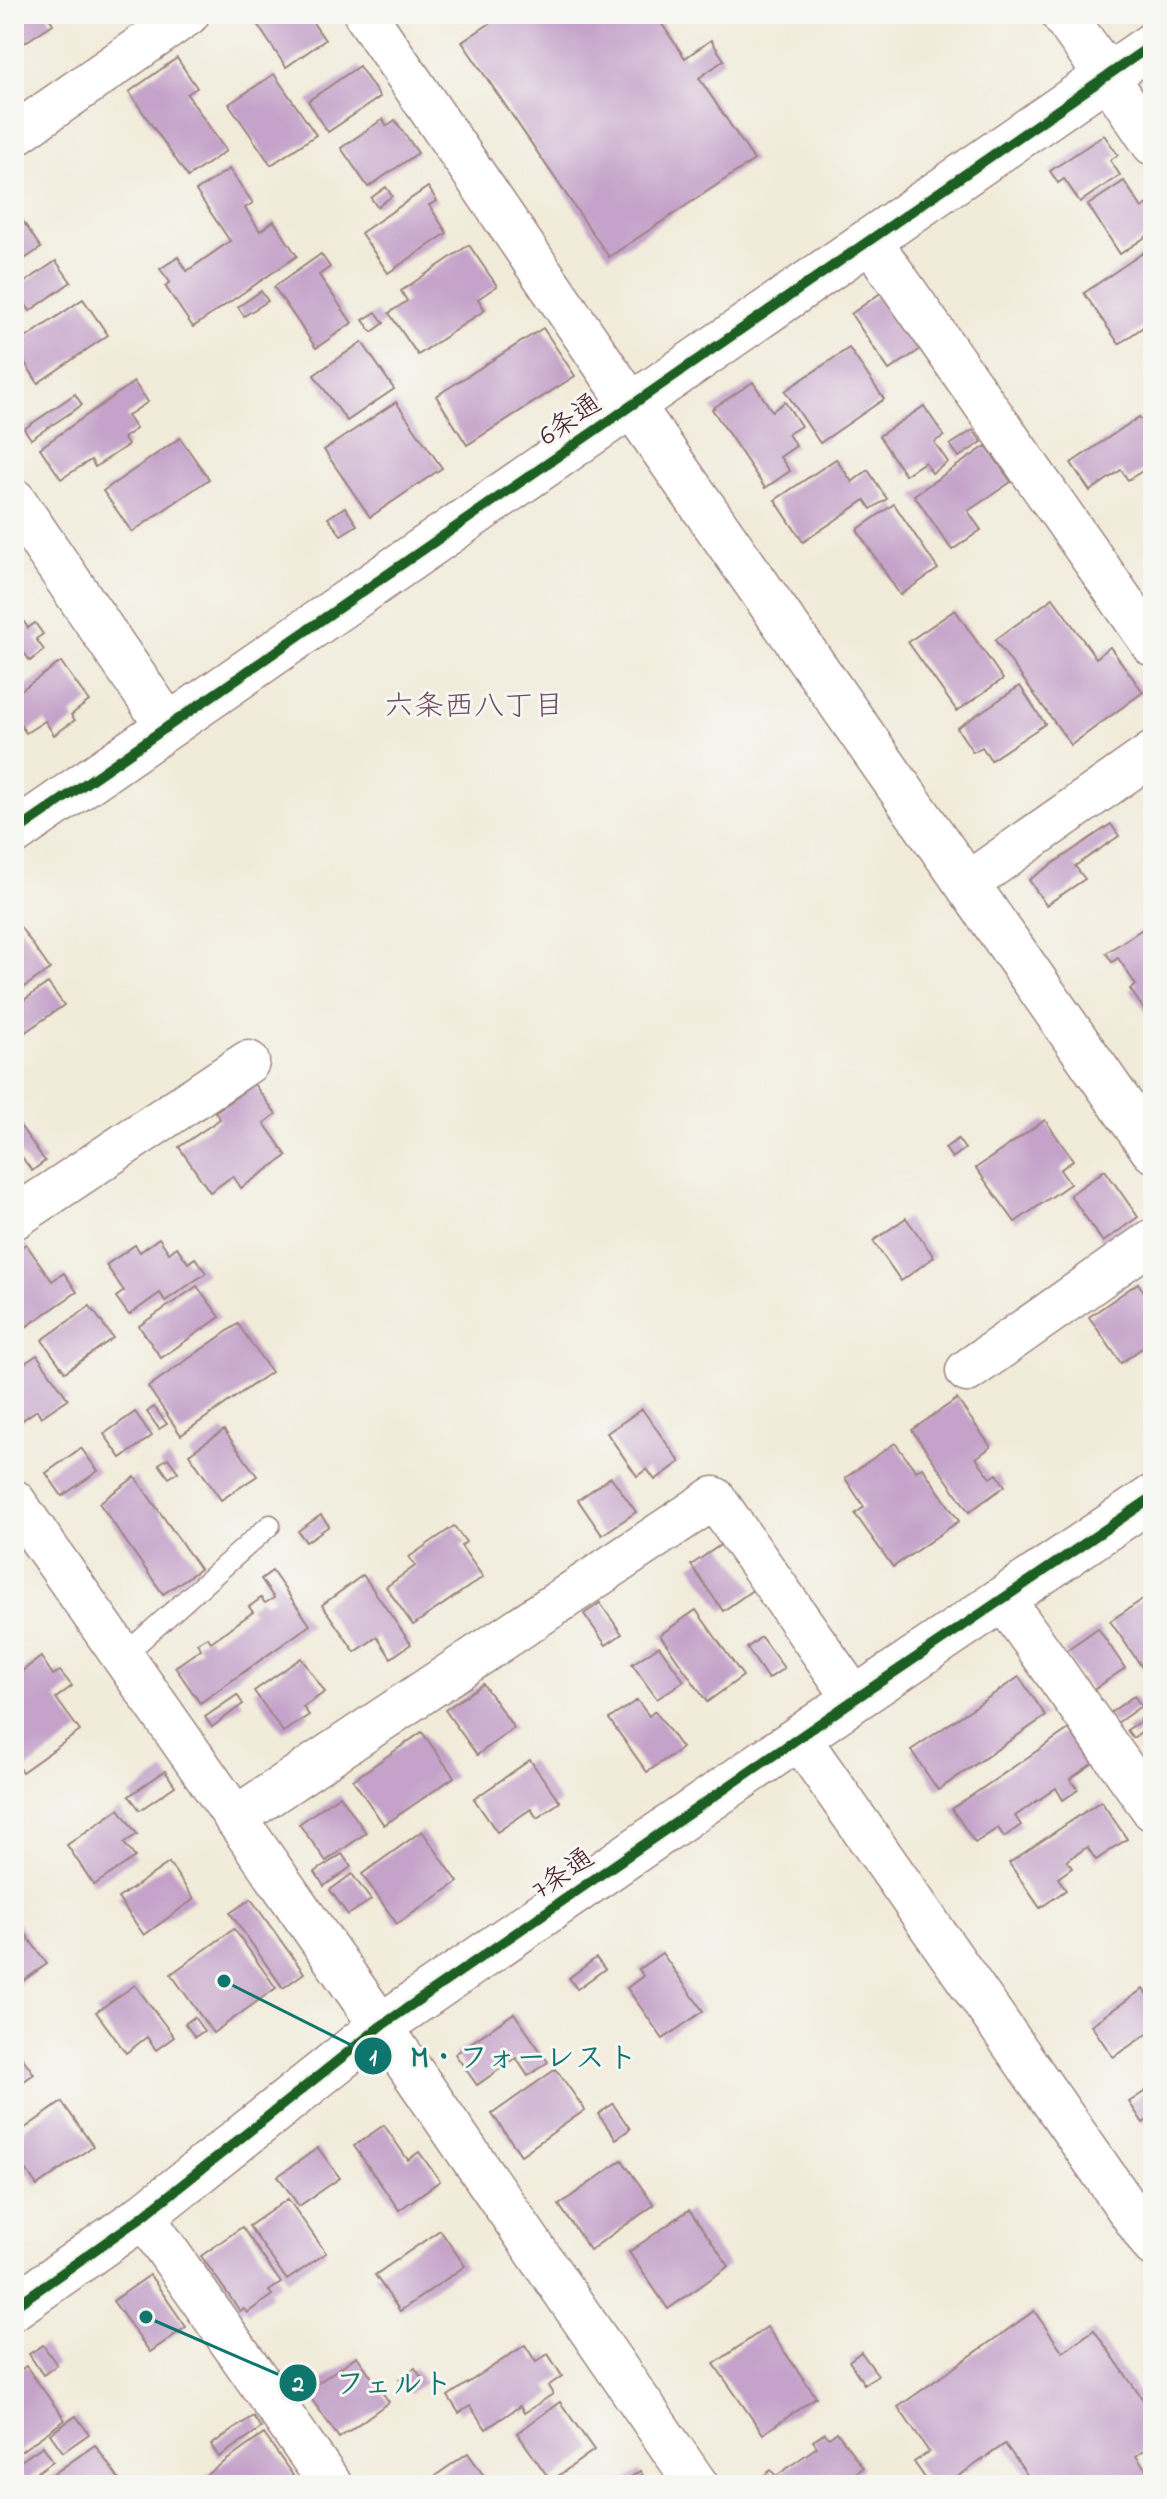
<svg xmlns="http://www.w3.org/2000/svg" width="1167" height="2499" viewBox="0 0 1167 2499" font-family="'Indie Flower','Klee One',sans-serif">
<rect width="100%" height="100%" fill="#f6f6f2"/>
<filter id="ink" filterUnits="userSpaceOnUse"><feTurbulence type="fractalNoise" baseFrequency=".0125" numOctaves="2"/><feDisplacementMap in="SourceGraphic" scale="16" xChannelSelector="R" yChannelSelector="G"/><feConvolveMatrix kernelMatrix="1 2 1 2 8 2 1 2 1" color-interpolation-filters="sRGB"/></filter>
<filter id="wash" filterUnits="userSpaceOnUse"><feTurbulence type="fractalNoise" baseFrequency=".006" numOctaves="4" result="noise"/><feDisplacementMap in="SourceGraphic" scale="32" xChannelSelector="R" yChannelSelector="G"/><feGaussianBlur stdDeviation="1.8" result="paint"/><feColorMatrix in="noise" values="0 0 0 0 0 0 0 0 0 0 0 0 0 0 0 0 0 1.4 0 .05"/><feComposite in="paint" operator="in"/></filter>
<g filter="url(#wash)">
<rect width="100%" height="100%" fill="#f1ebd9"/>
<g id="blocks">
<g fill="#c4a2c9">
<polygon points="14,14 47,14 53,24 15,49"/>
<polygon points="266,14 307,14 325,40 286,67 255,21"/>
<polygon points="504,14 655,14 685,58 711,40 724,60 699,78 754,160 609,257 462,42"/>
<polygon points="177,58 197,88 187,94 226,151 188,177 129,92"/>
<polygon points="359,66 380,97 328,132 308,101"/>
<polygon points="274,74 316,135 271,165 229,104"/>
<polygon points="383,119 387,126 395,120 418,153 368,187 341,148"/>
<polygon points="1104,135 1118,155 1110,160 1120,175 1080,202 1064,179 1058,183 1050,171"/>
<polygon points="229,169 253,203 245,208 260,231 274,221 297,256 193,327 165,286 170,282 160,269 178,257 187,271 230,241 196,191"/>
<polygon points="1124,181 1142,208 1151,202 1153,205 1153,232 1120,254 1088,205"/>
<polygon points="386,187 392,196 377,207 371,198"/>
<polygon points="428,187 437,201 429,205 447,233 388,273 361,233"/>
<polygon points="14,208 41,248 14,266"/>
<polygon points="469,245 497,286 478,299 485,310 418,355 389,313 407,301 401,291"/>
<polygon points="1153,246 1153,320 1119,344 1084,293"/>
<polygon points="321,254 330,267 319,275 352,323 316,348 274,287"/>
<polygon points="56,261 71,282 30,311 15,289"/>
<polygon points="261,291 268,301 244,316 238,307"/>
<polygon points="882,292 921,349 889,370 851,314"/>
<polygon points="83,299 108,335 38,383 14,346"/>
<polygon points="376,312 384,323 372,332 363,320"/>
<polygon points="543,328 575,376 467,445 436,396"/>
<polygon points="362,342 394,389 347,421 314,375"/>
<polygon points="849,348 884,399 820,443 785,391"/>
<polygon points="134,382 148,402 127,416 136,429 123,438 128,445 95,467 91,460 61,479 40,448"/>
<polygon points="753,382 772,411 785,402 801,426 788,434 796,446 780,457 790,471 765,488 712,409"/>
<polygon points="75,394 82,405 31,439 24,429"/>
<polygon points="396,402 442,468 370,517 324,450"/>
<polygon points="924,406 944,436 934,442 948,462 932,473 925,462 905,475 879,436"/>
<polygon points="1139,417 1153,437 1153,470 1144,470 1128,480 1121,470 1090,491 1071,463"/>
<polygon points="973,430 982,442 959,457 950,445"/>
<polygon points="180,438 209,479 132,532 103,491"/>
<polygon points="986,446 1011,482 968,511 981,530 952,550 914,495"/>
<polygon points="836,459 852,482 868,470 887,499 871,509 865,500 803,542 775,500"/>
<polygon points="894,504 938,569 900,595 857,530"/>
<polygon points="345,507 357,525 341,535 328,518"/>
<polygon points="1053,598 1096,658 1110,647 1143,692 1071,745 995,640"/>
<polygon points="14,607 28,628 35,623 43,634 36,639 44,650 30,661 20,647 14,652"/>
<polygon points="955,610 1003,679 957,711 908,642"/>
<polygon points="61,662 89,701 71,715 75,720 54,735 45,721 26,733 14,716 14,695"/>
<polygon points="1020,686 1045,724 991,760 982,747 973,752 957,728"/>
<polygon points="1111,824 1119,836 1075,866 1085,879 1046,905 1029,880"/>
<polygon points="14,918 50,969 14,994"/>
<polygon points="1153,922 1153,1016 1150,1018 1130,989 1136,985 1118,958 1112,962 1106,953"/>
<polygon points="48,983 64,1005 14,1040 14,1007"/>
<polygon points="254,1084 276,1114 264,1123 287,1156 241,1188 233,1176 210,1192 179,1147 220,1119 215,1112"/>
<polygon points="14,1117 45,1161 32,1171 14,1146"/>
<polygon points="1045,1120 1073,1160 1060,1170 1070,1184 1015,1222 976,1168"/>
<polygon points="958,1139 965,1149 952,1158 945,1148"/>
<polygon points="1105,1170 1138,1217 1103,1242 1070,1195"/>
<polygon points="906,1218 934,1257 901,1281 873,1241"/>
<polygon points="159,1238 169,1253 177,1247 188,1263 195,1258 206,1273 165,1301 160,1293 129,1315 116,1297 124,1291 106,1265 135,1245 140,1252"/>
<polygon points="26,1244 52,1281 64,1273 77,1292 14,1335 14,1252"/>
<polygon points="1138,1283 1153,1305 1153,1340 1121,1363 1089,1317"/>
<polygon points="197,1286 220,1317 161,1358 139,1326"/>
<polygon points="90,1306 113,1338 65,1372 42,1340"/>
<polygon points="238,1324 271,1372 181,1435 148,1387"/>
<polygon points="18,1355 25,1363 37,1355 68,1399 41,1417 37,1410 14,1426 14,1358"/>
<polygon points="957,1399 991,1447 976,1458 991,1478 997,1474 1005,1486 969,1512 912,1430"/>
<polygon points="154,1407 167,1424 159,1429 147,1412"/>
<polygon points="642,1409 680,1462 655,1480 647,1469 637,1476 607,1433"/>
<polygon points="135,1412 152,1436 121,1458 104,1434"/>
<polygon points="224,1430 257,1476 221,1500 189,1454"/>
<polygon points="895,1443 916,1471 922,1467 959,1521 893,1567 855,1514 864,1507 845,1478"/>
<polygon points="81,1448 98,1471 62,1496 46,1473"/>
<polygon points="168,1458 178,1472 169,1478 159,1464"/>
<polygon points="135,1477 200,1569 163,1594 99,1503"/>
<polygon points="611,1477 636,1512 602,1535 578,1500"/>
<polygon points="321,1515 329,1526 306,1542 298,1531"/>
<polygon points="454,1526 466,1542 461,1546 483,1577 413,1625 386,1587 415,1566 409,1557"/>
<polygon points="722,1544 754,1589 723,1611 691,1565"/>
<polygon points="272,1571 310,1625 200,1703 175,1667 201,1649 197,1643 207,1637 211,1642 253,1612 249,1607 261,1598 265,1603 274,1598 261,1579"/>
<polygon points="363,1575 411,1644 391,1658 377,1637 355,1652 322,1605"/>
<polygon points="1151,1594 1153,1598 1153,1683 1110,1621"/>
<polygon points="600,1603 622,1634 606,1645 584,1614"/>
<polygon points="696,1610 743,1676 707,1702 660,1635"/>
<polygon points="1098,1628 1125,1668 1092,1691 1064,1652"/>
<polygon points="761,1637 784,1668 768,1679 747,1648"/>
<polygon points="659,1646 684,1681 657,1699 632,1664"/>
<polygon points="41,1657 53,1675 60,1671 72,1686 56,1698 80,1731 22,1772 14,1761 14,1677"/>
<polygon points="301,1658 325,1692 303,1707 309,1715 283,1732 254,1691"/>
<polygon points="1019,1677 1046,1716 938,1790 911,1750"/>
<polygon points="483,1684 514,1728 477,1755 445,1710"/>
<polygon points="237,1695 243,1704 212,1727 205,1717"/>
<polygon points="1134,1696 1141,1706 1114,1725 1107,1715"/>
<polygon points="637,1700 649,1716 655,1711 682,1748 647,1772 609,1719"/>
<polygon points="1142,1720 1147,1727 1133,1738 1127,1730"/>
<polygon points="1069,1729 1093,1763 1070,1779 1078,1790 1063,1800 1056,1788 1015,1816 1021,1825 1004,1837 998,1828 975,1843 952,1809"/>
<polygon points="422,1732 454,1777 384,1825 353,1780"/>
<polygon points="530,1760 560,1802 537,1818 531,1809 497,1832 474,1799"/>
<polygon points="165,1771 175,1786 140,1810 129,1796"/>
<polygon points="340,1795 366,1833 326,1861 299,1824"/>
<polygon points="1101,1801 1127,1839 1096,1860 1087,1847 1067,1861 1072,1868 1058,1878 1066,1890 1040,1908 1009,1863"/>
<polygon points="119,1809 137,1834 124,1843 135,1857 94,1885 67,1845"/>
<polygon points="422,1831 458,1882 397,1924 362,1874"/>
<polygon points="342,1854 351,1867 324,1886 315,1872"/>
<polygon points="169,1863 194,1899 144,1935 118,1898"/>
<polygon points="352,1874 371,1900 348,1915 330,1890"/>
<polygon points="251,1899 304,1973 283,1988 230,1913"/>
<polygon points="14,1918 47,1964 14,1987"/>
<polygon points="234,1929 276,1988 213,2033 171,1974"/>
<polygon points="662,1953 703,2011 663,2039 627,1988 643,1976 639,1969"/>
<polygon points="596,1958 605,1969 577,1989 569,1978"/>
<polygon points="135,1985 174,2037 156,2050 147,2037 126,2053 96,2012"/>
<polygon points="1143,1989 1153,2003 1153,2030 1113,2057 1091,2025"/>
<polygon points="514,2013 548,2062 528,2076 516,2058 477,2085 455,2054"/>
<polygon points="194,2017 204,2031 195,2037 185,2024"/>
<polygon points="14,2046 34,2074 14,2088"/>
<polygon points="556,2069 585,2110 521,2155 492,2114"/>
<polygon points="1153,2086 1153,2116 1143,2123 1129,2102"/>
<polygon points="62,2102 93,2146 37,2186 14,2153 14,2136"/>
<polygon points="613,2104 630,2129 616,2139 598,2114"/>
<polygon points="384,2125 408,2160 419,2152 440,2181 399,2210 354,2146"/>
<polygon points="318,2148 340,2178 299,2206 278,2176"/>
<polygon points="622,2160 654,2205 590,2250 559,2205"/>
<polygon points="288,2199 326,2253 287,2280 249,2226"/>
<polygon points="689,2210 729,2266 668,2309 629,2252"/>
<polygon points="242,2227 281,2283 269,2291 272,2295 247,2313 244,2309 240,2311 201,2256"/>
<polygon points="440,2230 465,2266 400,2311 375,2275"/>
<polygon points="150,2275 186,2327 150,2352 113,2301"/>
<polygon points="1034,2311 1063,2352 1094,2330 1153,2414 1153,2444 1136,2456 1153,2479 1153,2485 1022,2485 1030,2479 1005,2444 946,2485 930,2485 914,2462 929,2452 898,2407"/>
<polygon points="767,2327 816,2397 763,2434 714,2364"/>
<polygon points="43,2345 57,2365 43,2375 29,2354"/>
<polygon points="525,2345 536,2362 548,2354 562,2376 548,2386 553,2394 524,2413 520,2406 486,2429 470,2406 459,2413 448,2396"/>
<polygon points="861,2352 878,2375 864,2384 849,2361"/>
<polygon points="357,2356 389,2402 339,2438 306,2391"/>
<polygon points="26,2366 65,2420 14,2456 14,2375"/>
<polygon points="415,2368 425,2383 410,2393 399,2379"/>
<polygon points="560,2402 594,2450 551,2481 517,2433"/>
<polygon points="76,2416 89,2434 63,2452 50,2434"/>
<polygon points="253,2416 261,2428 219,2457 211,2445"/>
<polygon points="837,2432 863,2468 839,2485 763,2485 759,2479 771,2470 776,2476 817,2447 813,2441 825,2433 829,2438"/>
<polygon points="264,2434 294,2477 283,2485 192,2485"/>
<polygon points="95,2445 123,2485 38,2485"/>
<polygon points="43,2446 53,2461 25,2481 15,2465"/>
<polygon points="468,2453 488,2482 484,2485 422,2485"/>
<polygon points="640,2471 649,2485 619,2485"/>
</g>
</g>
</g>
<g filter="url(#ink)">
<use href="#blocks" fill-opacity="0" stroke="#9e8582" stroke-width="2"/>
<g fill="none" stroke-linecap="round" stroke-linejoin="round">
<g stroke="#9e8582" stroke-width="23">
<polyline id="service" points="122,1657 270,1525"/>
</g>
<g stroke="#9e8582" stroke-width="45">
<g id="minor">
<polyline points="365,14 631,404"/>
<polyline points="1107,76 1153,144"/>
<polyline points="14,135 188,14"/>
<polyline points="871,242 1153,645"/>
<polyline points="968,883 1153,753"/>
<polyline points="14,1218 248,1062"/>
<polyline points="967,1371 1153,1240"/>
<polyline points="14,1501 381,2026 697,2485"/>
<polyline points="1003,1599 1153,1810"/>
<polyline points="799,1738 1153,2245"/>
<polyline points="235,1818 714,1498 855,1699"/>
<polyline points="143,2216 331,2485"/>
</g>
</g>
<g stroke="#9e8582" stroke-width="47">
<g id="tertiary">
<polyline points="1063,14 1107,76"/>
<polyline points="631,404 1153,1150"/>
<polyline points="14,501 168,726"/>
<polyline points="14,833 1153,44"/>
<polyline points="14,2307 143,2216 381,2026 855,1699 1153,1497"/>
</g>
</g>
<use href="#service" stroke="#fff" stroke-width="20"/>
<use href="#minor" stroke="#fff" stroke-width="42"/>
<use href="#tertiary" stroke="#fff" stroke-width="44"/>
<g stroke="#f6f6f2" stroke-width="15">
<g id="cycleway">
<polyline points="14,833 1153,44"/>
<polyline points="14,2307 143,2216 381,2026 855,1699 1153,1497"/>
</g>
</g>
<use href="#cycleway" stroke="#1b5e20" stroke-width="10"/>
</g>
</g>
<g text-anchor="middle" stroke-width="6" stroke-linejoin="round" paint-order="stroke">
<g font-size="28" fill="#4a1f2b" stroke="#f6f6f2">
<text transform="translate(569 418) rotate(-35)" y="10">6条通</text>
<text transform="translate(562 1872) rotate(-35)" y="10">7条通</text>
</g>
<g font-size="30" fill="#754d62" stroke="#f6f6f2">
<text x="474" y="715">六条西八丁目</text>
</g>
</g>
<path fill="none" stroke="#0f766e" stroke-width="3" d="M224 1981L373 2056M146 2317L298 2383"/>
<g fill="#0f766e" stroke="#f6f6f2" stroke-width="3">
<circle cx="224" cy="1981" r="8"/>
<circle cx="146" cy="2317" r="8"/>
<circle cx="373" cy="2056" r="20"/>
<circle cx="298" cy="2383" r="20"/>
</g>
<g font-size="24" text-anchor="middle" font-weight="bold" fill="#fff">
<text x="373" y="2065">1</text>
<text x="298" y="2391">2</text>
</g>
<g font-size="30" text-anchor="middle" font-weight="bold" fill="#0f766e" stroke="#f6f6f2" stroke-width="6" stroke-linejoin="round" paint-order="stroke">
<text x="524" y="2067">M・フォーレスト</text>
<text x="394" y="2393">フェルト</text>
</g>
<rect width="1167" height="2499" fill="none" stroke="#f6f6f2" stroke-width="48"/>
</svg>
